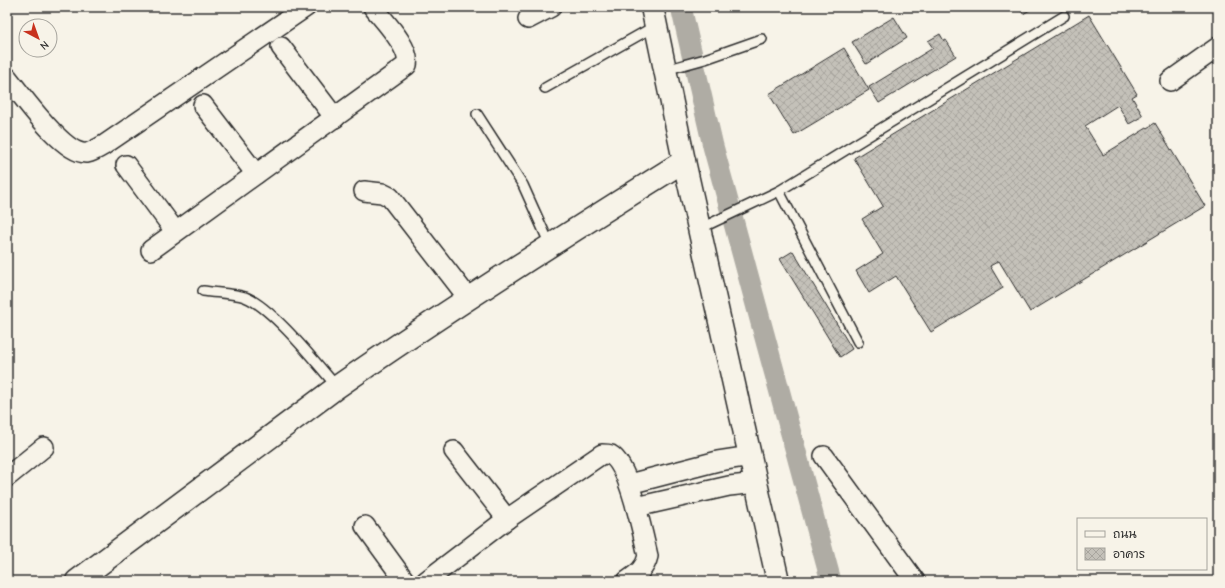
<svg xmlns="http://www.w3.org/2000/svg" width="1225" height="588" viewBox="0 0 1225 588" font-family="'Comic Neue','Playpen Sans Thai',sans-serif">
<defs>
<pattern id="building-cross-hatch" width="8" height="8" patternUnits="userSpaceOnUse"><rect width="8" height="8" fill="#c4c1b9"/><path d="M0 0l8 8M0 8l8-8" fill="none" stroke="#a9a69f"/></pattern>
</defs>
<rect width="100%" height="100%" fill="#f7f3e8"/>
<filter id="ink" filterUnits="userSpaceOnUse"><feTurbulence type="fractalNoise" baseFrequency=".025" numOctaves="2"/><feDisplacementMap in="SourceGraphic" scale="8" xChannelSelector="R" yChannelSelector="G"/><feConvolveMatrix kernelMatrix="1 2 1 2 8 2 1 2 1" color-interpolation-filters="sRGB"/></filter>
<g filter="url(#ink)">
<g fill="none" stroke-linecap="round" stroke-linejoin="round">
<polyline stroke="#afaca4" stroke-width="21" points="681,7 713,146 831,581"/>
</g>
<g fill="url(#building-cross-hatch)" stroke="#2b2b2b">
<polygon points="1019,7 1035,7 1023,14"/>
<polygon points="1089,15 1137,94 1132,97 1143,116 1129,124 1118,105 1085,126 1103,155 1155,123 1205,206 1030,312 999,261 990,266 1003,288 931,332 896,276 869,293 856,271 883,254 862,219 883,206 854,158"/>
<polygon points="894,17 907,38 866,64 852,42"/>
<polygon points="940,34 944,41 946,40 956,56 879,103 869,87 933,48 928,41"/>
<polygon points="844,48 869,90 794,135 769,94"/>
<polygon points="793,251 852,349 840,357 780,259"/>
</g>
<g fill="none" stroke-linecap="round" stroke-linejoin="round">
<g stroke="#2b2b2b" stroke-width="12">
<g id="lane">
<polyline points="665,70 705,59 762,39"/>
<polyline points="545,88 655,26"/>
<polyline points="477,114 523,185 550,245"/>
<polyline points="779,191 858,342"/>
<polyline points="699,229 779,191 1064,16"/>
<path d="M203,291C216,293 233,293 245,297C272,307 317,364 337,387"/>
</g>
</g>
<g stroke="#2b2b2b" stroke-width="22">
<g id="street">
<polyline points="528,19 551,7"/>
<polyline points="281,47 335,118"/>
<path d="M7,77C21,94 64,156 87,153C92,152 99,148 104,145L306,7"/>
<polyline points="1170,81 1218,47"/>
<polyline points="203,105 256,174"/>
<polyline points="126,165 175,231"/>
<polyline points="364,191 382,193 390,197 469,299"/>
<path d="M151,250L407,65C411,48 384,21 373,7"/>
<polyline points="454,451 507,519"/>
<polyline points="824,456 915,581"/>
<polyline points="7,477 44,447"/>
<polyline points="629,484 718,461 751,456"/>
<polyline points="636,507 729,486 757,483"/>
<polyline points="365,526 405,581"/>
<path d="M426,581L507,519L602,454C604,454 608,454 611,455C629,465 643,535 648,556C645,569 637,574 627,581"/>
</g>
</g>
<g stroke="#2b2b2b" stroke-width="25">
<g id="secondary">
<polyline points="652,7 684,161 778,581"/>
<path d="M77,581L337,387C450,308 567,234 684,161"/>
</g>
</g>
<use href="#lane" stroke="#f7f3e8" stroke-width="9"/>
<use href="#street" stroke="#f7f3e8" stroke-width="19"/>
<use href="#secondary" stroke="#f7f3e8" stroke-width="22"/>
</g>
</g>
<rect width="1225" height="588" fill="none" stroke="#f7f3e8" stroke-width="24"/>
<rect x="12" y="12" width="1201" height="564" fill="none" stroke="#2b2b2b" stroke-width="1.5" filter="url(#ink)"/>
<rect x="1077" y="518" width="130" height="52" fill="#f7f3e8" stroke="#a5a39c"/>
<rect x="1085" y="531" width="20" height="6" fill="#f7f3e8" stroke="#a5a39c"/>
<text x="1113" y="538" font-size="12" fill="#2b2b2b">ถนน</text>
<rect x="1085" y="548" width="20" height="12" fill="url(#building-cross-hatch)" stroke="#a5a39c"/>
<text x="1113" y="558" font-size="12" fill="#2b2b2b">อาคาร</text>
<g transform="translate(38 38) rotate(139)"><circle r="19" fill="#f7f3e8" stroke="#a5a39c"/>
<path d="M0-3L7 15L0 10L-7 15Z" fill="#c8321e"/>
<text y="-6" font-size="11" font-weight="bold" text-anchor="middle" fill="#2b2b2b">N</text>
</g>
</svg>
